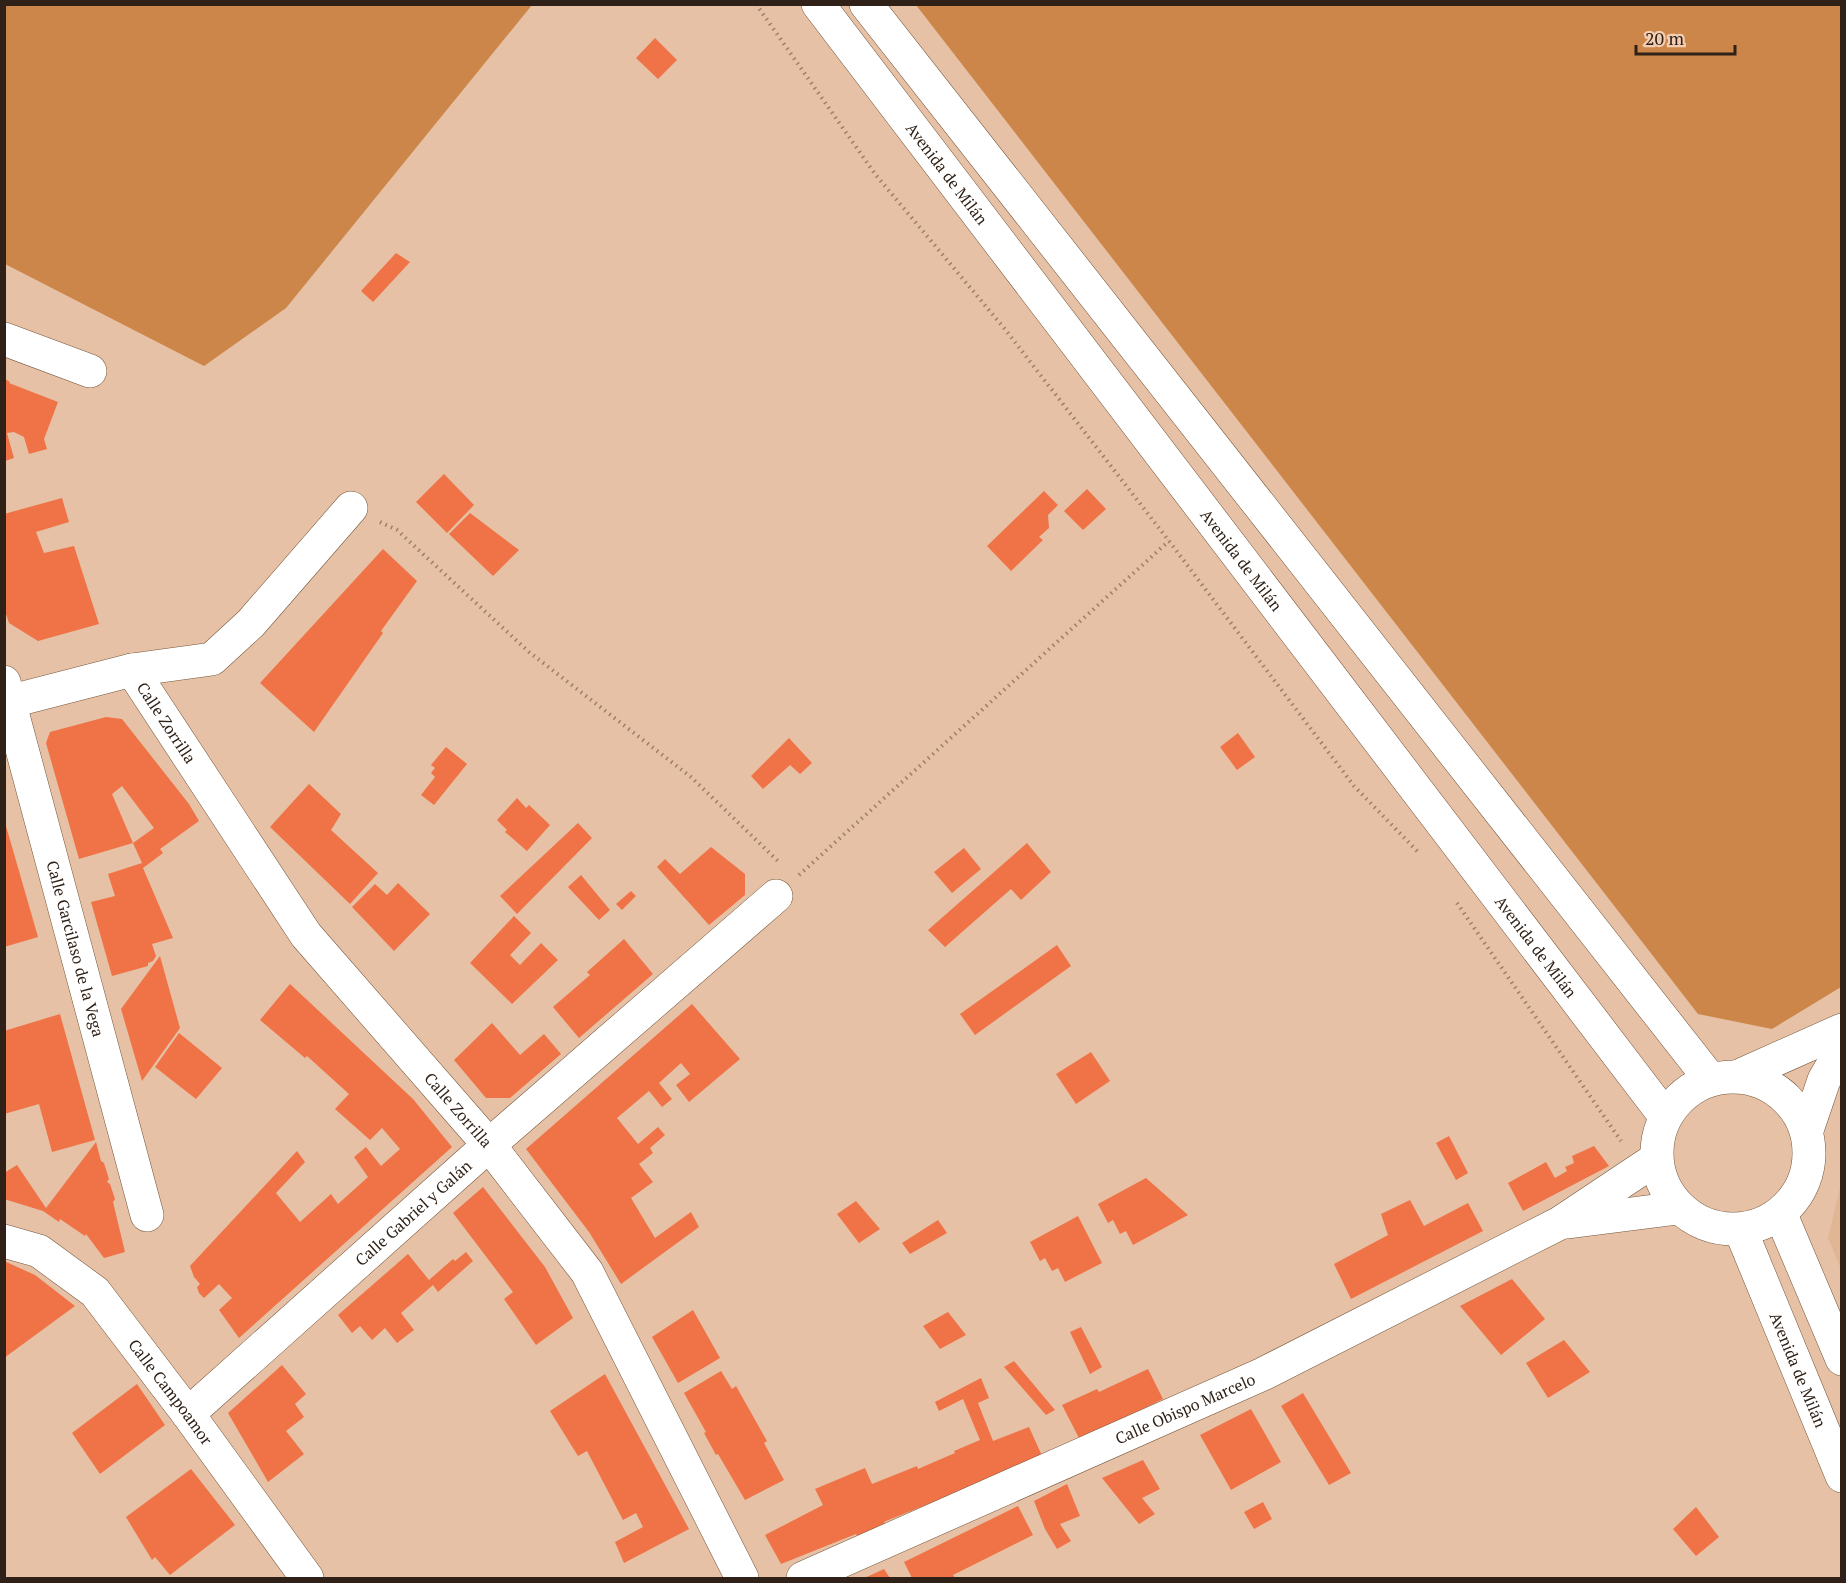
<svg xmlns="http://www.w3.org/2000/svg" width="1846" height="1583" viewBox="0 0 1846 1583" font-family="'PT Serif',serif">
<rect width="100%" height="100%" fill="#e6c1a5"/>
<polygon fill="#e0b695" points="1841,1184 1841,1269 1828,1238"/>
<g fill="#cc864a">
<polygon points="4,5 5,4 532,5 286,308 204,366 5,264"/>
<polygon points="916,5 1841,5 1841,987 1772,1029 1698,1014"/>
</g>
<g fill="#ef7347">
<polygon points="655,38 677,60 658,79 636,58"/>
<polygon points="396,253 410,262 373,302 361,291"/>
<polygon points="5,379 10,382 9,383 58,402 44,439 47,449 29,454 24,437 14,432 7,433 14,458 5,461"/>
<polygon points="444,474 474,505 447,533 416,502"/>
<polygon points="1087,489 1106,509 1083,530 1064,511"/>
<polygon points="1044,491 1058,505 1048,515 1049,528 1039,537 1043,540 1011,571 987,546"/>
<polygon points="62,498 69,522 36,532 44,553 74,546 99,624 38,641 9,623 4,608 4,514"/>
<polygon points="470,513 519,550 493,576 449,534"/>
<polygon points="383,549 417,581 381,631 383,633 314,732 260,683"/>
<polygon points="106,717 122,719 189,804 199,821 160,849 163,853 143,868 173,938 152,944 156,956 153,961 148,963 148,966 112,976 91,902 115,896 108,874 142,863 133,843 154,828 122,786 112,794 133,843 79,859 46,743 50,732"/>
<polygon points="1238,733 1255,757 1237,770 1220,747"/>
<polygon points="789,738 812,763 800,774 790,765 763,789 751,776"/>
<polygon points="446,747 467,764 434,805 421,795 435,777 431,773 435,768 431,765"/>
<polygon points="309,784 341,814 331,830 378,873 350,904 270,827"/>
<polygon points="517,798 526,808 529,805 550,825 527,851 505,832 507,830 497,820"/>
<polygon points="4,819 38,937 4,947"/>
<polygon points="578,823 592,838 517,914 500,896"/>
<polygon points="1027,843 1051,872 1021,900 1011,889 945,947 928,930"/>
<polygon points="711,847 745,874 745,895 709,925 657,867 665,859 680,874"/>
<polygon points="964,848 981,869 952,893 934,872"/>
<polygon points="581,875 610,910 599,920 568,887"/>
<polygon points="398,883 430,914 394,951 352,907 375,884 387,895"/>
<polygon points="631,891 636,896 622,910 616,904"/>
<polygon points="514,916 531,933 510,955 520,965 541,943 558,960 512,1004 470,963"/>
<polygon points="624,939 653,974 579,1038 553,1007 590,975 587,972"/>
<polygon points="1057,945 1071,966 975,1035 960,1014"/>
<polygon points="160,956 180,1028 142,1081 121,1009"/>
<polygon points="290,984 413,1099 452,1147 239,1338 219,1310 232,1298 219,1284 204,1298 199,1293 197,1287 200,1284 194,1277 190,1266 297,1151 305,1162 276,1193 300,1222 331,1194 338,1204 368,1177 354,1157 366,1147 381,1166 400,1149 382,1128 370,1140 335,1109 349,1094 307,1056 305,1058 260,1020"/>
<polygon points="692,1004 740,1059 689,1102 676,1085 690,1074 681,1063 659,1083 672,1099 662,1107 649,1091 617,1118 638,1144 658,1127 665,1135 650,1148 653,1153 639,1164 653,1182 631,1198 655,1238 691,1212 699,1227 621,1284 589,1232 526,1149"/>
<polygon points="60,1014 95,1140 52,1152 39,1104 4,1114 4,1031"/>
<polygon points="492,1023 520,1055 544,1034 561,1054 510,1098 486,1098 454,1060"/>
<polygon points="179,1033 222,1068 196,1099 155,1067"/>
<polygon points="1091,1052 1110,1081 1076,1104 1056,1074"/>
<polygon points="1449,1136 1468,1173 1456,1180 1436,1143"/>
<polygon points="96,1142 101,1161 104,1163 109,1179 107,1182 110,1184 115,1199 113,1202 125,1252 104,1258 86,1234 85,1236 60,1219 59,1222 43,1211 4,1199 4,1173 17,1165 46,1208"/>
<polygon points="1594,1146 1609,1166 1523,1211 1508,1183 1546,1162 1555,1178 1567,1171 1565,1167 1574,1163 1572,1156"/>
<polygon points="1146,1178 1188,1215 1133,1245 1126,1231 1120,1234 1113,1220 1108,1223 1098,1204"/>
<polygon points="483,1187 545,1267 573,1318 536,1345 504,1299 513,1292 453,1213"/>
<polygon points="1410,1200 1424,1226 1468,1203 1483,1231 1351,1299 1334,1264 1388,1235 1381,1214"/>
<polygon points="856,1201 880,1229 859,1243 837,1214"/>
<polygon points="1078,1216 1102,1263 1065,1282 1058,1268 1052,1271 1045,1258 1040,1261 1030,1242"/>
<polygon points="938,1220 947,1233 910,1254 902,1243"/>
<polygon points="466,1252 473,1261 438,1292 433,1285 401,1313 414,1330 397,1343 385,1328 372,1340 360,1326 352,1333 338,1315 408,1254 429,1280 453,1259 455,1261"/>
<polygon points="4,1261 35,1275 75,1306 4,1358"/>
<polygon points="1512,1279 1545,1319 1501,1355 1460,1306"/>
<polygon points="693,1310 720,1358 678,1383 652,1337"/>
<polygon points="948,1312 966,1335 940,1349 923,1326"/>
<polygon points="1081,1327 1102,1367 1090,1374 1070,1332"/>
<polygon points="1564,1340 1590,1372 1548,1398 1526,1363"/>
<polygon points="1014,1361 1055,1410 1046,1415 1004,1367"/>
<polygon points="282,1365 306,1394 295,1404 304,1417 286,1431 304,1454 268,1482 228,1413"/>
<polygon points="1148,1369 1163,1399 1080,1440 1062,1405 1097,1389 1099,1392"/>
<polygon points="721,1371 732,1389 736,1386 767,1441 764,1443 784,1480 745,1500 718,1454 716,1455 704,1433 706,1432 684,1393"/>
<polygon points="605,1374 689,1529 624,1563 615,1542 643,1527 636,1513 623,1520 587,1451 578,1456 550,1411"/>
<polygon points="981,1378 989,1398 978,1403 993,1441 1029,1427 1043,1458 886,1521 884,1522 885,1524 857,1536 856,1534 781,1564 765,1535 823,1505 815,1489 865,1468 872,1484 917,1466 918,1469 955,1453 954,1451 980,1440 963,1399 939,1411 935,1402"/>
<polygon points="137,1384 165,1425 100,1474 72,1433"/>
<polygon points="1303,1393 1351,1473 1329,1485 1281,1406"/>
<polygon points="1251,1409 1281,1462 1231,1490 1200,1435"/>
<polygon points="1143,1460 1160,1489 1142,1498 1155,1514 1139,1524 1102,1478"/>
<polygon points="191,1469 235,1525 170,1575 155,1557 152,1560 126,1517"/>
<polygon points="1067,1484 1080,1516 1060,1524 1071,1541 1057,1549 1045,1529 1034,1501"/>
<polygon points="1263,1502 1272,1519 1254,1529 1244,1512"/>
<polygon points="1018,1506 1033,1535 953,1575 955,1578 912,1578 904,1562"/>
<polygon points="1696,1507 1719,1537 1696,1556 1673,1529"/>
<polygon points="884,1569 890,1578 864,1578 871,1575"/>
</g>
<g fill="none" stroke-linecap="round" stroke-linejoin="round">
<g stroke="#75563c" stroke-width="34">
<g id="minor">
<path id="s1" d="M818,4L1665,1116"/>
<polyline points="866,4 1710,1079"/>
<polyline points="4,339 90,371"/>
<path id="s2" d="M132,670L306,935L489,1145L587,1272L742,1578"/>
<path id="s3" d="M4,682L147,1215"/>
<polyline points="4,703 132,670 212,659 251,623 351,508"/>
<polyline points="1741,1075 1842,1030"/>
<circle cx="1733" cy="1153" r="76"/>
<polyline points="1807,1130 1824,1080 1842,1049"/>
<polyline points="1781,1215 1842,1359"/>
<polyline points="1568,1222 1678,1208"/>
<path id="s4" d="M1741,1231L1842,1476"/>
<path id="s5" d="M4,1241L39,1251L95,1292L188,1414L307,1578"/>
<path id="s6" d="M188,1414L489,1145L776,896"/>
<path id="s7" d="M803,1578L1263,1374L1560,1223L1656,1159"/>
</g>
</g>
<g stroke="#9b7f6b" stroke-width="4" stroke-dasharray="1.5 4.5" stroke-linecap="butt">
<polyline points="756,4 875,174 1004,328 1169,541 1354,786 1420,854"/>
<polyline points="380,522 397,530 529,652 691,777 780,863"/>
<polyline points="799,875 1169,541"/>
<polyline points="1457,903 1621,1141"/>
</g>
<use href="#minor" stroke="#fff" stroke-width="33"/>
</g>
<g text-anchor="middle" stroke-width="4.5" stroke-linejoin="round" paint-order="stroke">
<g font-size="16" fill="#2f2117" stroke="#f3ceb2">
<text dy="6" stroke="none"><textPath href="#s1" startOffset="213">Avenida de Milán</textPath></text>
<text dy="6" stroke="none"><textPath href="#s1" startOffset="699">Avenida de Milán</textPath></text>
<text dy="6" stroke="none"><textPath href="#s2" startOffset="63">Calle Zorrilla</textPath></text>
<text dy="6" stroke="none"><textPath href="#s1" startOffset="1185">Avenida de Milán</textPath></text>
<text dy="6" stroke="none"><textPath href="#s3" startOffset="276">Calle Garcilaso de la Vega</textPath></text>
<text dy="6" stroke="none"><textPath href="#s2" startOffset="549">Calle Zorrilla</textPath></text>
<text dy="6" stroke="none"><textPath href="#s6" startOffset="302">Calle Gabriel y Galán</textPath></text>
<text dy="6" stroke="none"><textPath href="#s4" startOffset="150">Avenida de Milán</textPath></text>
<text dy="6" stroke="none"><textPath href="#s5" startOffset="231">Calle Campoamor</textPath></text>
<text dy="6" stroke="none"><textPath href="#s7" startOffset="418">Calle Obispo Marcelo</textPath></text>
</g>
</g>
<rect width="1846" height="1583" fill="none" stroke="#2f2117" stroke-width="12"/>
<path d="M1636 45v9h99v-9" fill="none" stroke="#2f2117" stroke-width="3"/>
<text x="1645" y="45" font-size="18" fill="#2f2117" stroke="#f3ceb2" stroke-width="4.5" paint-order="stroke">20 m</text>
</svg>
